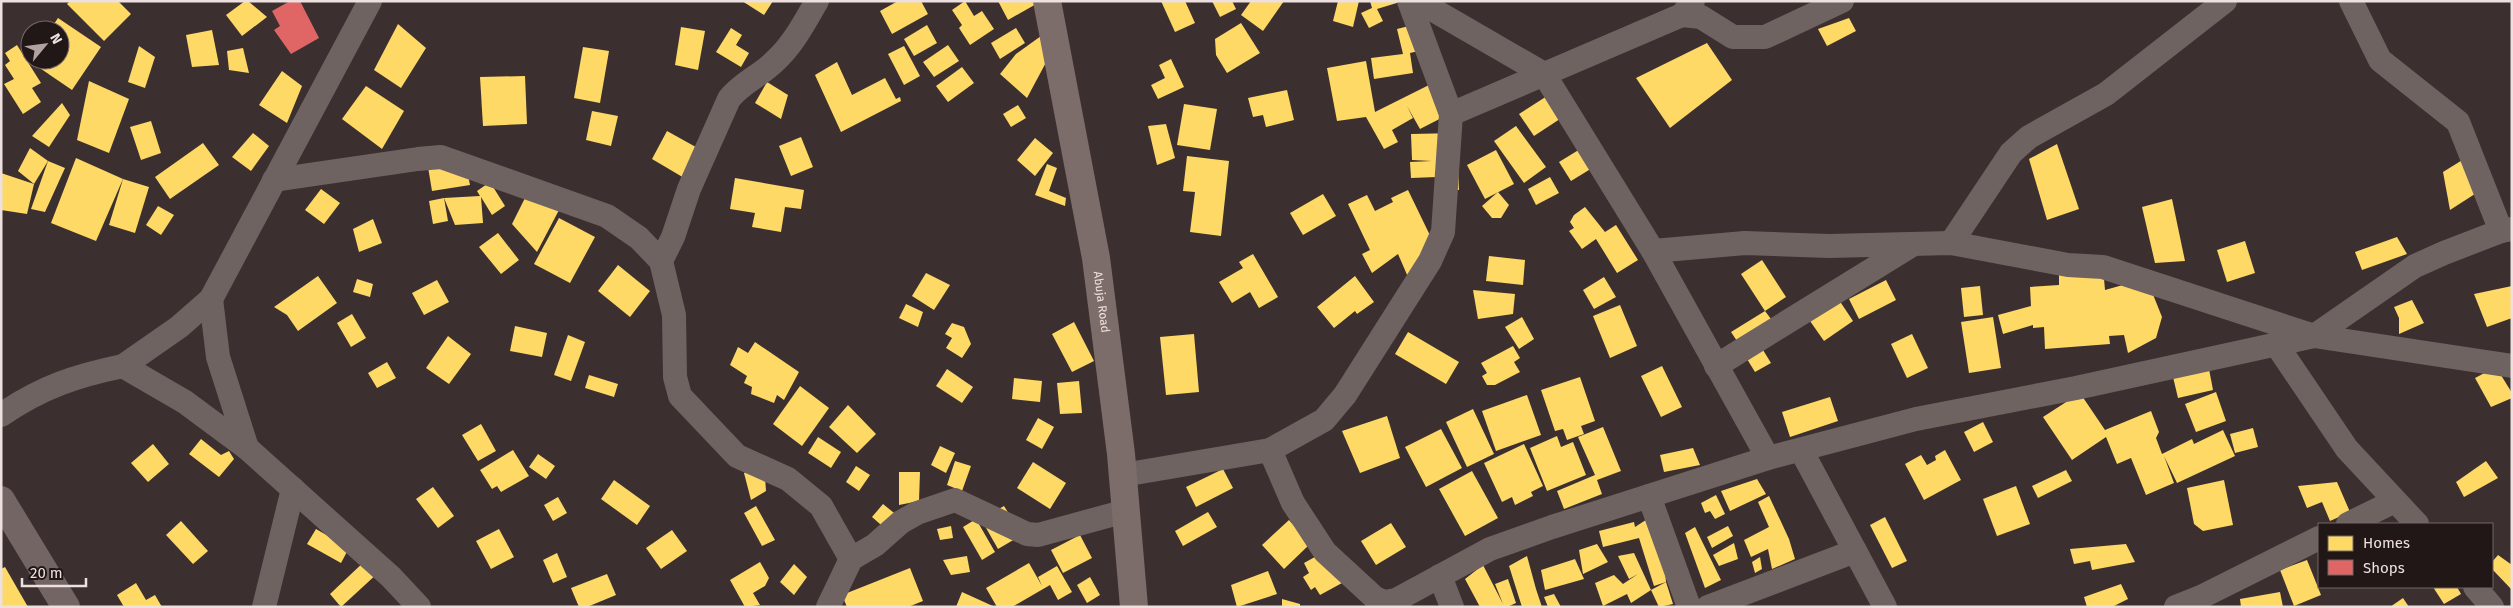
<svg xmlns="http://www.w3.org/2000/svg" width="2513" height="608" viewBox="0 0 2513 608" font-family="'Fira Sans',sans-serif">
<rect width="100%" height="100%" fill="#3b302f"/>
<g fill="#ffd966">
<polygon points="70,1 118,1 131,14 104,41 67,4"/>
<polygon points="245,1 248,1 267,17 242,36 226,15"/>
<polygon points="742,1 773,1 764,15"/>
<polygon points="898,1 921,1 928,14 892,34 880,11"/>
<polygon points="965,1 974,16 982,11 994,29 970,45 959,28 962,25 952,10"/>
<polygon points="998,1 1037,1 1038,3 1008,20"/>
<polygon points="1161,1 1185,1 1195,23 1175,32"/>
<polygon points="1212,1 1232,1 1236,9 1220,17"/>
<polygon points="1251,1 1284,1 1263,31 1241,15"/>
<polygon points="1338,1 1359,1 1353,27 1333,21"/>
<polygon points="1370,1 1400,1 1400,2 1377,9 1383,21 1369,28 1361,13 1372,8"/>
<polygon points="58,18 101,47 72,90 28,60 60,60 60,30 50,30"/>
<polygon points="1849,18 1856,31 1827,46 1818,29"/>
<polygon points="1241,23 1260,53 1227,73 1216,55 1215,39"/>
<polygon points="1421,23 1427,49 1410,53 1413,73 1374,79 1371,58 1403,54 1397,29"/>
<polygon points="398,24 426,48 401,88 374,70"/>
<polygon points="927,25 937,43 914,56 904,39"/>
<polygon points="681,27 705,31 698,70 675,65"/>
<polygon points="731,28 742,35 736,45 749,53 741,67 716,52"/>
<polygon points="1016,28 1025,43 1000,59 991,43"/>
<polygon points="212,30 219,65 192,67 186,35"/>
<polygon points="1041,36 1050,55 1027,98 1000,74 1016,54"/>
<polygon points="1707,43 1732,80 1670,128 1636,78"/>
<polygon points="17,45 41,83 32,88 41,102 23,114 4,84 14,79 5,65 10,61 5,53"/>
<polygon points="948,45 959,61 934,77 923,62"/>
<polygon points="139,46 155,57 145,88 128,82"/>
<polygon points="904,46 920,76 904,85 888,54"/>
<polygon points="583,47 609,51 600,103 574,98"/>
<polygon points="243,48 249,73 229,70 227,51"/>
<polygon points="1171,59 1184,87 1158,99 1151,85 1165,78 1159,65"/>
<polygon points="1366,61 1375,112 1443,78 1459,109 1420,129 1407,106 1413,118 1392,130 1398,142 1384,149 1366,117 1337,121 1327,68"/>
<polygon points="837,62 852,95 885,78 896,99 900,97 901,101 841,132 815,75"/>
<polygon points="962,67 974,83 948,102 936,86"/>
<polygon points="282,71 302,86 287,123 259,105"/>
<polygon points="525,76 527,124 483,126 480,77"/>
<polygon points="89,81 129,99 109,153 77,140"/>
<polygon points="767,82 788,95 781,119 755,103"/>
<polygon points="366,86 404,111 382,149 342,119"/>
<polygon points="1558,89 1572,111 1534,136 1519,114"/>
<polygon points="1287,90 1294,120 1266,127 1263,115 1253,117 1248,98"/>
<polygon points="62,103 70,115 49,147 32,136"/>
<polygon points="1184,104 1217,109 1210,150 1177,145"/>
<polygon points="1018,105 1026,118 1011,127 1003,114"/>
<polygon points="592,111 618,116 611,146 586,140"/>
<polygon points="151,121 161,153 141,160 130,127"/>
<polygon points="1166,124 1175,158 1157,165 1148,126"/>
<polygon points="1516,126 1546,167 1524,183 1494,141"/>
<polygon points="667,131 712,156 696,185 652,159"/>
<polygon points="253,133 269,146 251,171 232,157"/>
<polygon points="1457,133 1459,190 1439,190 1437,177 1411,178 1410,162 1432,161 1412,160 1411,134"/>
<polygon points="801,137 813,167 791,176 779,146"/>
<polygon points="1035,138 1053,153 1035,176 1017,160"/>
<polygon points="203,143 219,165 170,199 155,177"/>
<polygon points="1590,143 1602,162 1571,181 1559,162"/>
<polygon points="2057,144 2079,209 2047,220 2029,159"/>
<polygon points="30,148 48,161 34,184 18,171"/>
<polygon points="1496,150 1514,184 1485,199 1467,165"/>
<polygon points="1187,156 1229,161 1221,236 1190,232 1195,192 1183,191"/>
<polygon points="76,158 123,179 96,241 51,223"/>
<polygon points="2464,159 2478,192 2450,210 2443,172"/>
<polygon points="465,160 470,185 432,191 428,167"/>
<polygon points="48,161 65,168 45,212 31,209"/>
<polygon points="1047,164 1057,168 1049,191 1066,198 1065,206 1035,195"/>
<polygon points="1,173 34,184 27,214 1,210"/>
<polygon points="1550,177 1559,193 1536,205 1528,189"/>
<polygon points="735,178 804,190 801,209 785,207 781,232 752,227 755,213 730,209"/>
<polygon points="123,179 149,187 135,233 109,225"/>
<polygon points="490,182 505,206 492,215 481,197 483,223 455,225 444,198 480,196 477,191"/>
<polygon points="321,189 340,203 324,224 305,210"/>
<polygon points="1408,190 1439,254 1408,277 1398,254 1372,273 1362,254 1370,250 1348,204 1367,195 1375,211 1393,202 1391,198"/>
<polygon points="1498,192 1509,205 1501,218 1492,218 1482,206"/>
<polygon points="527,194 559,210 537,252 512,224"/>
<polygon points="1323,194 1336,216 1303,235 1290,213"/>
<polygon points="444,198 448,221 433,224 429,201"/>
<polygon points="2172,199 2185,261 2155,263 2142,207"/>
<polygon points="158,206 174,215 161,235 146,225"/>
<polygon points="1585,207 1605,232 1616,225 1638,260 1617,273 1596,239 1582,249 1569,231 1574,228 1570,222 1574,215"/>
<polygon points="559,218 595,237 570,283 534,264"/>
<polygon points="373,219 382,243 359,252 353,229"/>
<polygon points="498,233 519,260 501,274 479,247"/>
<polygon points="2397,237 2407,254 2362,270 2355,252"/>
<polygon points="2245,241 2255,273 2227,282 2217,250"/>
<polygon points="1253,254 1278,297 1259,308 1250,292 1232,303 1219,282 1243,268 1239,262"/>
<polygon points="1489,256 1525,260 1523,285 1486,281"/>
<polygon points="1762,260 1786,297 1765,311 1741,274"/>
<polygon points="618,265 650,291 630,317 598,291"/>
<polygon points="2103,267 2105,290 2130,283 2150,287 2162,317 2156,338 2128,353 2124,335 2109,336 2110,344 2045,349 2044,327 2033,328 2033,325 2003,334 1998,315 2031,306 2030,287 2059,285 2059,275"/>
<polygon points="926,273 950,285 934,310 912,296"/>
<polygon points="318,276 337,303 298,331 287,315 274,307"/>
<polygon points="1355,276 1374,302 1357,314 1355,311 1334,328 1317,307"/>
<polygon points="1604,277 1616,297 1594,309 1583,290"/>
<polygon points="357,279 373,284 370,297 353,292"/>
<polygon points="437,280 449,302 424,315 412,293"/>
<polygon points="1886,280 1896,300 1859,319 1849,299"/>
<polygon points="1980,286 1983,315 1964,317 1961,288"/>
<polygon points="2512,286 2512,318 2487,327 2474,294"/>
<polygon points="1473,290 1515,294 1513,314 1478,319"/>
<polygon points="1839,300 1853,321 1824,341 1810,321"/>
<polygon points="2412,300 2424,323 2399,334 2399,318 2394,307"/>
<polygon points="906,304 923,312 918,327 899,318"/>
<polygon points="1620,305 1637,346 1610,358 1593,316"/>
<polygon points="1765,311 1777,327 1743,350 1731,332"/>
<polygon points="352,314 366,338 351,347 337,323"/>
<polygon points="1522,317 1534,339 1519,349 1505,327"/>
<polygon points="1993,317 2001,368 1969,373 1961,322"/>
<polygon points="1074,322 1094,361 1072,372 1052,334"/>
<polygon points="952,323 964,327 971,344 962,358 946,348 952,338 945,334"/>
<polygon points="515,326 547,333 542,357 510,351"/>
<polygon points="1408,332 1459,362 1446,384 1395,354"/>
<polygon points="1194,334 1199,392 1166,395 1160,337"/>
<polygon points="1912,334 1928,368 1907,378 1891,344"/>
<polygon points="568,335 585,342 571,381 554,375"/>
<polygon points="448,336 471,354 449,384 426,368"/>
<polygon points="755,342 799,372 784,400 777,395 774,403 751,394 752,387 744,383 747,376 730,365 738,347 748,353"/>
<polygon points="1513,346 1520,358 1514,362 1520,372 1495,385 1487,385 1482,376 1487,373 1481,363"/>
<polygon points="1763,350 1771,363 1755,372 1747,359"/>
<polygon points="387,362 396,378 377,388 368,373"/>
<polygon points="1662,366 1682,407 1661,417 1641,376"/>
<polygon points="2496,367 2512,393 2512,398 2491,407 2475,378"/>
<polygon points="947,369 973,387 962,403 936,386"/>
<polygon points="2209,369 2213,390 2178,398 2173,377"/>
<polygon points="589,375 618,384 614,397 585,388"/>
<polygon points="1580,377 1595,421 1581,426 1584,434 1567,440 1563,429 1555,431 1541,390"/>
<polygon points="1014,378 1042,381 1040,402 1012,399"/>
<polygon points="1079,381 1082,413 1060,414 1057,383"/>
<polygon points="800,386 829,408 802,446 773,424"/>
<polygon points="2216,392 2226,421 2196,432 2185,404"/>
<polygon points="2080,393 2105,430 2151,411 2159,432 2156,438 2162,454 2192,439 2194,444 2223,430 2235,456 2177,483 2164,456 2174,483 2146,495 2131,458 2117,464 2106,437 2072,460 2043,417"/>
<polygon points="1527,395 1541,435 1496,451 1482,411"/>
<polygon points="1830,397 1838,421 1790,437 1782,412"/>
<polygon points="848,405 876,434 857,453 829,427"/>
<polygon points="1473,409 1494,454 1467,467 1446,422"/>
<polygon points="1387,416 1400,458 1360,473 1342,431"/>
<polygon points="1038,418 1054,427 1042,449 1026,440"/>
<polygon points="1983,422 1993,442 1974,452 1964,432"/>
<polygon points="481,424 496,451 478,461 462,435"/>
<polygon points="1603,427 1621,471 1597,480 1602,494 1564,509 1557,491 1595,475 1578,437"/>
<polygon points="2253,428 2258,447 2235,453 2230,434"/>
<polygon points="1441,429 1462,468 1426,487 1405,447"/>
<polygon points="1557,436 1561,447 1573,442 1586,475 1547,491 1530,448"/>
<polygon points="818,437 841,452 831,468 808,453"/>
<polygon points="201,439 221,455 229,451 234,459 219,477 189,454"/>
<polygon points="153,444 169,464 148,482 131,463"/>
<polygon points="1524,444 1543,486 1531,492 1533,496 1515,505 1512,497 1502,502 1484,463"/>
<polygon points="940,446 955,453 946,473 931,465"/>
<polygon points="1693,448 1700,465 1664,472 1660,455"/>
<polygon points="513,450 529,476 501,492 497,486 492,489 480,470"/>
<polygon points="1945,450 1961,480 1924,500 1905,464 1921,455 1927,465 1936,460 1935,456"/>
<polygon points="538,454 555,466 546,479 529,467"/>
<polygon points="955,461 971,466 962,491 947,485"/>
<polygon points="2486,461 2498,478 2464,497 2456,482"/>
<polygon points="1033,462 1066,483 1050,509 1017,488"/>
<polygon points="764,463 766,491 751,500 744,473"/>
<polygon points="856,466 870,475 859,491 846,482"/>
<polygon points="1223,469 1233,488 1196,507 1186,487"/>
<polygon points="2066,470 2072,481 2038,498 2032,486"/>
<polygon points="1472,471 1498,518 1465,536 1439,489"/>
<polygon points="899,472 920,472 919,501 899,505"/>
<polygon points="1757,479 1766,494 1730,511 1721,491"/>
<polygon points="614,480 650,506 637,525 601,499"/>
<polygon points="2224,480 2233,525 2203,531 2194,524 2187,488"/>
<polygon points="2337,482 2350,512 2330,521 2322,502 2307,508 2298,486"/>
<polygon points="2016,486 2030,524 1997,536 1983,499"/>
<polygon points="433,487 454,516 438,528 416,499"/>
<polygon points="1716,495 1725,514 1715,519 1710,511 1705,513 1701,503"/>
<polygon points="1769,496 1789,539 1795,559 1772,569 1768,549 1751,557 1744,540 1769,527 1758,502"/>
<polygon points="558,497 567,513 553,521 544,505"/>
<polygon points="883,504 899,517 888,531 872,517"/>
<polygon points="756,506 775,540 762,546 744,513"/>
<polygon points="1004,506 1022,535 998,549 981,519"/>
<polygon points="1208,512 1217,527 1183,546 1175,531"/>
<polygon points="1652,516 1664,558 1666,582 1654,586 1639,538 1603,547 1599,531 1634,522 1635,527"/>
<polygon points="1885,517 1907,561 1892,568 1870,525"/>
<polygon points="976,519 995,552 982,560 963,527"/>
<polygon points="1289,520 1310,544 1284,569 1262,545"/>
<polygon points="181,521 208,551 193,564 166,535"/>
<polygon points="1391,523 1406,547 1376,565 1361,541"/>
<polygon points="951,526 953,538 940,540 937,529"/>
<polygon points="1728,526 1733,536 1712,548 1707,537"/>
<polygon points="1695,527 1721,580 1705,588 1685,533"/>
<polygon points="316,529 349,548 341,563 307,544"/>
<polygon points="499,529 514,557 491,569 476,541"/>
<polygon points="672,530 687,551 661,569 646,548"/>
<polygon points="1080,535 1092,558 1063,573 1051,550"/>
<polygon points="1734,543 1738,559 1719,566 1713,555"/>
<polygon points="1597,544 1608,562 1583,574 1579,550"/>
<polygon points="2126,544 2135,562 2092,570 2090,561 2074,564 2070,549"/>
<polygon points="1331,548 1353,577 1320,595 1315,587 1311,590 1303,577 1309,573 1304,563"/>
<polygon points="557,553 567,577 553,583 543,560"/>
<polygon points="1634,553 1651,590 1631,603 1627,594 1603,606 1595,583 1614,575 1623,584 1638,574 1629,579 1618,556"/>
<polygon points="2498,555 2512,565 2512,590 2492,569 2492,562"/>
<polygon points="967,556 970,572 951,575 943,560"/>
<polygon points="1527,556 1536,589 1542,607 1522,607 1509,566"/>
<polygon points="1760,557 1762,569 1755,573 1752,562"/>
<polygon points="367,559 379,572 341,607 330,594"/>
<polygon points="1575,559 1584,579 1545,590 1541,570"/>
<polygon points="2307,560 2321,595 2294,606 2280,570"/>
<polygon points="760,562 769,578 765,586 753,593 760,605 745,607 730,580"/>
<polygon points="1029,563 1042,586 1038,577 1057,566 1072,592 1058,600 1050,585 1012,607 997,607 986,588"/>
<polygon points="794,564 807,577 794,595 780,582"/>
<polygon points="1483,565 1503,604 1495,584 1508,579 1516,603 1507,607 1480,607 1465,579"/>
<polygon points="5,567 28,607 1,607 1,569"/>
<polygon points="910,568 923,601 908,607 847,607 842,595"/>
<polygon points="1268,571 1277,594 1237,607 1231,585"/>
<polygon points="607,574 616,595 587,607 579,607 571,588"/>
<polygon points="1090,577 1100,595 1087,603 1077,585"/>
<polygon points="1666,582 1673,604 1659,607 1651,590"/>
<polygon points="136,583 146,600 155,595 162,607 124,607 117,595"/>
<polygon points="2121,584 2128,599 2112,607 2087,607 2084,597"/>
<polygon points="2433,587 2457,587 2461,594 2444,604"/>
<polygon points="962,592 995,607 956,607"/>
<polygon points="2280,592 2283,607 2241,607 2240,599"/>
<polygon points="1554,594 1561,607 1548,607 1544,597"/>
<polygon points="2403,598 2409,607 2390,607"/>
<polygon points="1282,599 1300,604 1300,607 1282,607"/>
</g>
<polygon fill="#e06666" points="290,1 300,1 319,38 291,54 274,30 280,26 272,11"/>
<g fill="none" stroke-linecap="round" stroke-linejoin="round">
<g stroke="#6f6362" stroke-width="24">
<polyline points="1418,1 1544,74 1653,251 1768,458"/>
<polyline points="2351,1 2380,60 2458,122 2501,231"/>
<polyline points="1682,15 1701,17 1733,37 1765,37 1842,1"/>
<polyline points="1451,114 1682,15 1693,1"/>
<polyline points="274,180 418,159 441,157 607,216 639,238 661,261 674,315 675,377 680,396 737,456 788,479 821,506 851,559"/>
<polyline points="1951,243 2011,153 2029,137 2106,94 2225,1"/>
<polyline points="1653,251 1745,243 1829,246 1951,243 2068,265 2103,267 2314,336 2512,366"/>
<path d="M661,261L673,237L689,189L729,99C741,83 760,76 774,62C793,45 804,23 817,1"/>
<polyline points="211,299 218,357 247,448"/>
<polyline points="2276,344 2347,449 2417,524"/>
<polyline points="123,366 179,327 211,299 370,1"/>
<polyline points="1716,366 1912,245"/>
<path d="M1,415C42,387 75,376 123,366L185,402L247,448L391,577L419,607"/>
<polyline points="1270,450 1293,503 1325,552 1375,598 1384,602 1396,600 1490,549 1552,527 1768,458 1916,419 2076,388 2314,336 2415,266 2444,253 2501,231 2512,229"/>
<polyline points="1801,450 1885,607"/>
<polyline points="1123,475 1270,450 1324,420 1345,395 1430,261 1443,232 1451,114 1409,1"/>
<polyline points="1649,496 1689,607"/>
<polyline points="2348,524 2395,501"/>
<polyline points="1440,576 1452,607"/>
<polyline points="2475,587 2492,607"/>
<polyline points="264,607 293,489"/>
<polyline points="828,607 851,559 875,545 901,522 917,513 955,500 1027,534 1038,535 1126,511"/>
<polyline points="1708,607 1855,551"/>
<polyline points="2176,607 2201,597 2319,538"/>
</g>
<polyline stroke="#726563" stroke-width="28" points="1,500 66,607"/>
<path stroke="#7c6c6a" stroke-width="28" id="s1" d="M1047,1L1096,258L1121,454L1134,607"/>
</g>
<g text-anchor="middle" stroke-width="5" stroke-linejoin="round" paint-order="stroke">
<g font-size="12" fill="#eee0de" stroke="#211716">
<text dy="4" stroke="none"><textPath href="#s1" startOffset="306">Abuja Road</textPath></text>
</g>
</g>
<rect width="2513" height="608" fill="none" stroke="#eee0de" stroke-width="5"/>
<rect x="2318" y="523" width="175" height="65" fill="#211716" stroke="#736766"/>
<rect x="2328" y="536" width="25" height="15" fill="#ffd966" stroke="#736766"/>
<text x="2363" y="548" font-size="15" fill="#eee0de">Homes</text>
<rect x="2328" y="560" width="25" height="15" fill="#e06666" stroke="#736766"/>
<text x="2363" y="573" font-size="15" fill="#eee0de">Shops</text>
<g transform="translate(45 45) rotate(61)"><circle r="24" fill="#211716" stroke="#736766"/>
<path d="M0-4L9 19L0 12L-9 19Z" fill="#afa2a1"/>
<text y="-8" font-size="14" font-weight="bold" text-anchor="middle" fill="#eee0de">N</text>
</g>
<path d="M22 578v8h64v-8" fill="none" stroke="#eee0de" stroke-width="2.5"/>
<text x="30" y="578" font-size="15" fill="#eee0de" stroke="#211716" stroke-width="4" paint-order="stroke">20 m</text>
</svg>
